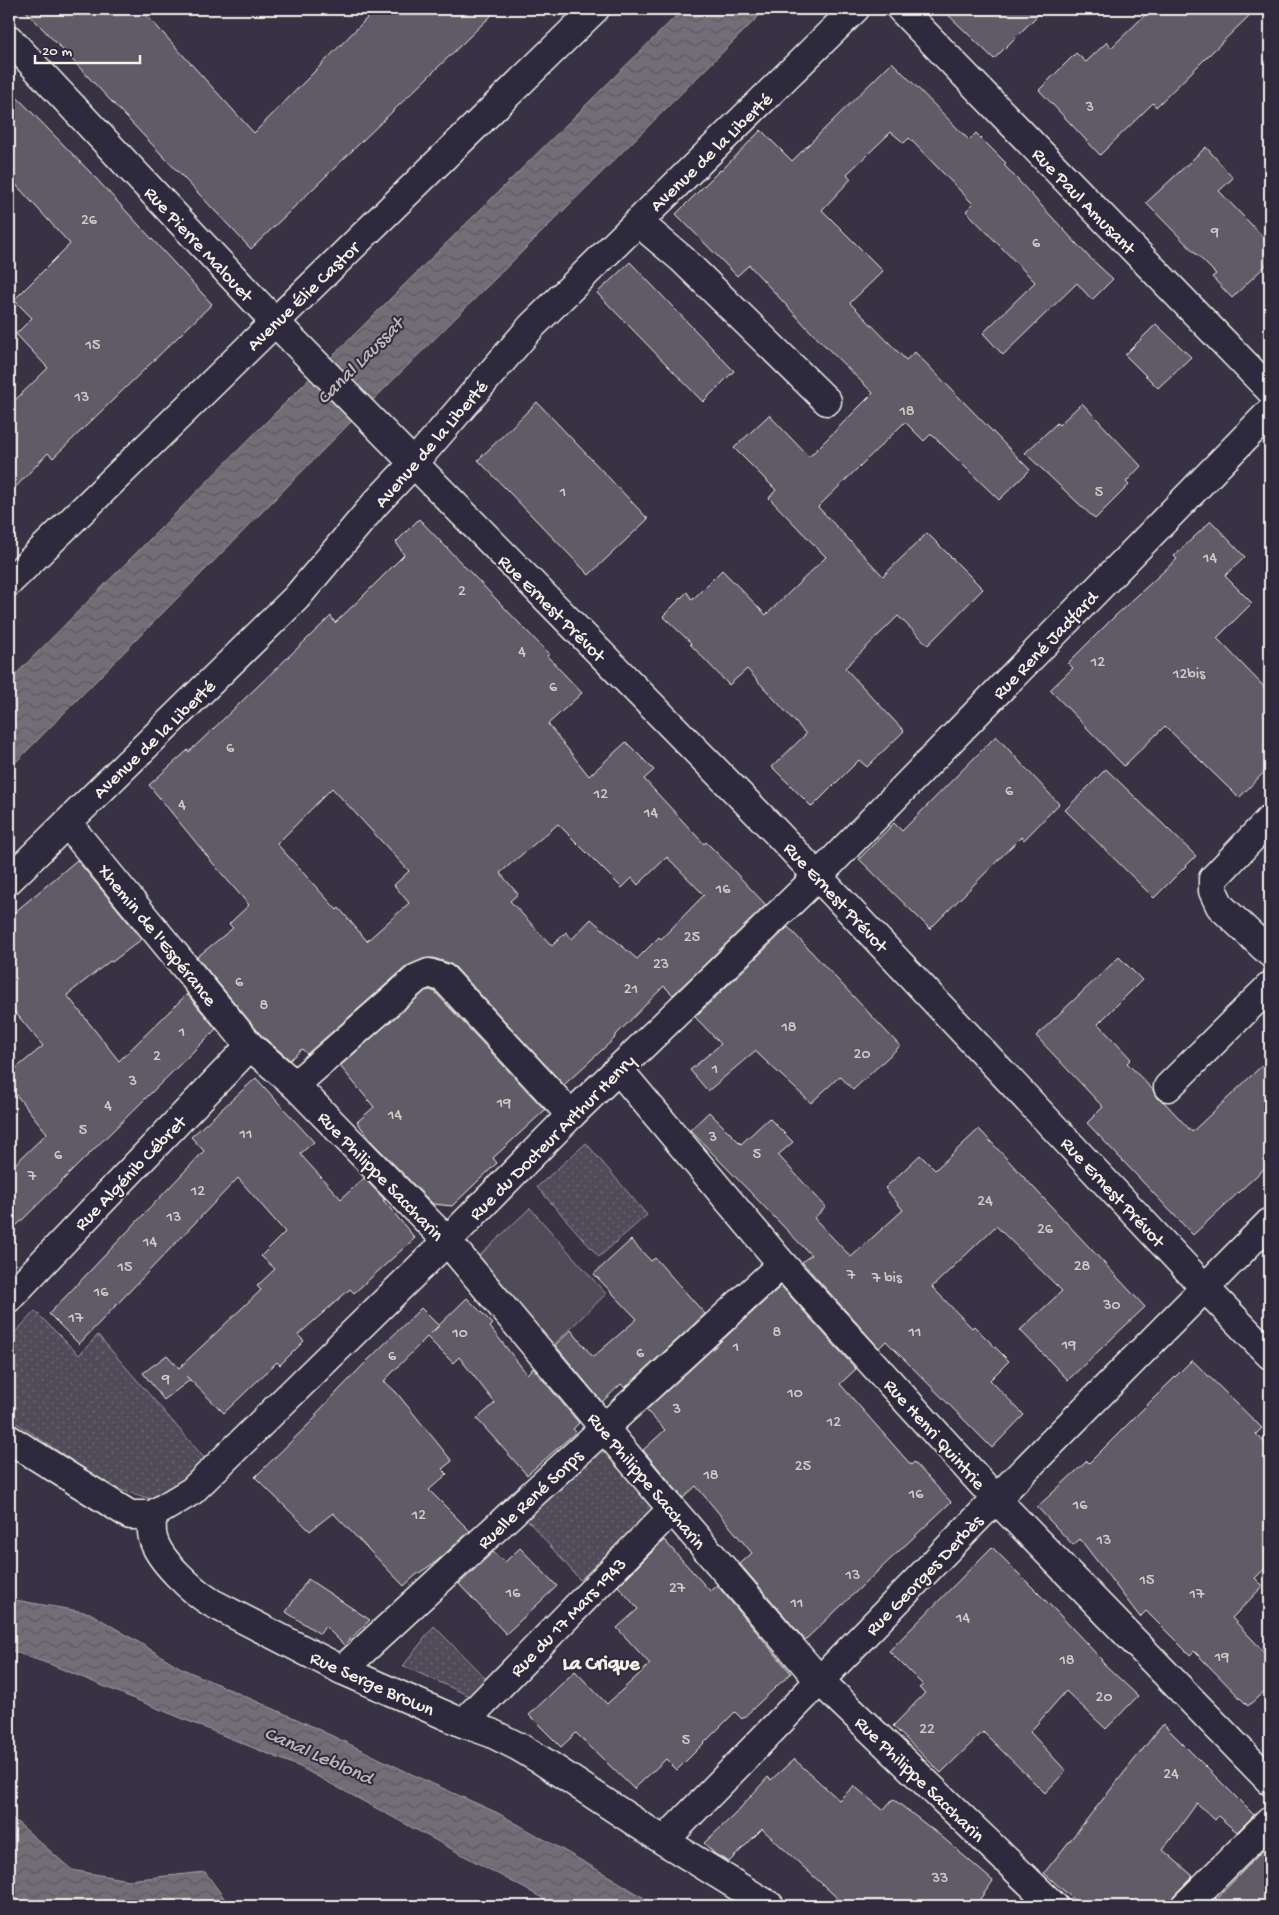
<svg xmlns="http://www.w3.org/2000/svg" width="1279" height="1915" viewBox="0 0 1279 1915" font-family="'Gochi Hand',sans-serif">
<defs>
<pattern id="grass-dots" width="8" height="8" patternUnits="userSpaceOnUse" patternTransform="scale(1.25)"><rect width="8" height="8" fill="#504b59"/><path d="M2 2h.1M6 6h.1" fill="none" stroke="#6a6571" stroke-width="1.8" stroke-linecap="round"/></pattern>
<pattern id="water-waves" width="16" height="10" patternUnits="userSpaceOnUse" patternTransform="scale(1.25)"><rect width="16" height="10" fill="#726e77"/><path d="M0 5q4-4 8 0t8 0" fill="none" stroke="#5b595c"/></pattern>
</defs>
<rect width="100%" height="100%" fill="#373244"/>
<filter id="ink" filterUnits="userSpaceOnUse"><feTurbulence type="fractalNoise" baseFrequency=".02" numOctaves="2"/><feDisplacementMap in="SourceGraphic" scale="10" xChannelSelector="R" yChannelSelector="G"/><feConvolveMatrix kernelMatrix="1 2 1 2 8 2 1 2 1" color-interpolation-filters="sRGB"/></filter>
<g filter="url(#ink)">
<g fill="url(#grass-dots)" stroke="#a29ea0">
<polygon points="586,1143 647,1215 599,1257 537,1187"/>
<polygon points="35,1311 79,1355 98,1335 206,1460 196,1472 158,1501 111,1487 9,1418 9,1339"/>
<polygon points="608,1442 660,1502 580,1580 524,1516"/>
<polygon points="434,1626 494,1687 470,1696 403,1666"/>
</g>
<polygon fill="#504b59" stroke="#a29ea0" points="530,1208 606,1294 551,1347 476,1259"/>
<g fill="url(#water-waves)" stroke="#a6a2a4">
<polygon points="683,9 766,9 337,436 9,769 9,681 290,398"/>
<polygon points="9,1597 15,1600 90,1613 183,1669 299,1720 422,1779 498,1813 612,1878 657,1906 557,1906 300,1767 52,1665 9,1650"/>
<polygon points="9,1815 72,1870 128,1880 205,1872 230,1906 9,1906"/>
</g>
<g fill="#5f5c67" stroke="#f4f1e8" fill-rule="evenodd">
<polygon points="24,9 141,9 254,133 376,9 498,9 251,249"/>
<polygon points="942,9 1044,9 994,59"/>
<polygon points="1151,9 1256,9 1156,107 1153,103 1100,155 1039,90 1076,53 1086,62 1107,42 1111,48"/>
<polygon points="892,62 969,140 976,133 1006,163 1004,165 1088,256 1113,279 1092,300 1077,283 1003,355 983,333 1035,282 966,211 973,204 909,138 904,143 891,132 847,174 851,179 822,210 883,271 850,303 906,360 915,352 1030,470 999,500 931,434 924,441 905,422 818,507 883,576 927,533 983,589 928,645 898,616 845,668 904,731 867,767 859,760 812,807 772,767 806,734 747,669 729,685 690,644 691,643 663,616 687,592 692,600 722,570 766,615 826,557 769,498 776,490 734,448 769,415 809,457 873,393 813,334 749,265 737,276 676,214 720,170 721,171 761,130 792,161"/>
<polygon points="9,89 91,173 212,304 53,458 48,453 9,494 9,406 48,368 16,334 32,318 14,300 70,244 9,177"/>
<polygon points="1206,147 1233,178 1219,191 1270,244 1270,261 1232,298 1212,277 1216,274 1146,203"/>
<polygon points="630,262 734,371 703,402 597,293"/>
<polygon points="1156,324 1191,357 1158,388 1125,355"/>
<polygon points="537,402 648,519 589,575 478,460"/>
<polygon points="1082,403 1141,466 1126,482 1129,485 1095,519 1025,453 1057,423 1059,425"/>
<path d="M419,519L549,654L547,656L582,693L548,724L589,776L626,742L654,770L644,779L704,844L706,842L717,853L766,905L673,995L664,986L614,1037L615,1038L564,1085L455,967L449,963L433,958L423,959L407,966L307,1054L302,1049L290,1060L261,1035L197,957L233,928L229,924L249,905L216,867L149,785L188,750L189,752L331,616L335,623L362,597L404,555L396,542ZM332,788L409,871L394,885L409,903L367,941L339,908L337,910L277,844ZM558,824L622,888L632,878L638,885L667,857L704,895L661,939L659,937L637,959L591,919L572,939L566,932L552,946L510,901L518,894L500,873Z"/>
<polygon points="1211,521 1245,557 1225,576 1252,603 1217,638 1270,693 1270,766 1239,798 1165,726 1124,766 1050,690 1073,668 1068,663 1114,617 1177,559 1174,556"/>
<polygon points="996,736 1059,804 1024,840 1021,837 930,929 859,859 894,823 902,831"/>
<polygon points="1106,769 1196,856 1154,898 1065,810"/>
<polygon points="77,860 142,939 112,962 110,961 67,995 119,1061 187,994 216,1029 9,1233 9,1170 47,1133 9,1086 9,1074 43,1046 9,1005 9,917"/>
<polygon points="788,927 900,1046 853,1090 840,1076 811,1103 755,1051 708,1091 690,1070 721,1044 695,1017"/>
<polygon points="1119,957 1142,980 1098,1024 1131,1059 1127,1063 1153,1090 1157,1098 1164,1102 1192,1132 1270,1058 1270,1163 1193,1235 1087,1123 1103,1107 1036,1036"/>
<polygon points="430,990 435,992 545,1110 493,1158 497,1163 452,1206 433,1204 372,1142 357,1122 374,1107 340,1066 425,991"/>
<polygon points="256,1078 314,1142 300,1154 341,1199 364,1178 385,1200 383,1200 415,1238 354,1293 350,1289 298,1335 304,1341 280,1365 277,1362 224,1413 186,1376 190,1380 164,1400 143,1373 167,1355 179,1368 261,1290 257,1286 275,1269 261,1256 285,1232 238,1178 79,1344 49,1314 204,1151 191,1137"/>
<polygon points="709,1112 741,1144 769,1118 793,1142 778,1155 826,1207 814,1218 851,1257 903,1210 885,1188 920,1155 935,1170 979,1129 1145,1307 1068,1380 1020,1330 1062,1291 996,1226 932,1287 972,1328 974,1326 1009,1361 990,1380 1024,1415 992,1448 886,1341 879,1348 802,1262 811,1255 690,1130"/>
<polygon points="631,1240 651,1261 655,1258 705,1314 625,1388 621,1384 602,1402 555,1345 571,1330 593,1357 637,1319 594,1274"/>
<polygon points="781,1286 856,1369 840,1384 911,1465 914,1462 951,1502 805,1640 740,1564 752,1553 696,1486 683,1498 643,1450 665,1430 646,1410"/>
<polygon points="467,1298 493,1324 490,1327 527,1374 533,1368 579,1423 573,1429 576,1432 527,1475 477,1419 495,1403 459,1357 453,1363 427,1337 384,1381 396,1392 452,1461 442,1469 447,1474 429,1490 470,1531 437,1561 416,1575 404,1586 333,1513 310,1531 255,1477 317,1416 315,1415 365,1363 421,1308 439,1326 430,1334"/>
<polygon points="1192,1360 1262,1428 1256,1434 1270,1448 1270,1564 1255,1578 1263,1586 1232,1618 1270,1658 1270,1686 1248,1706 1194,1651 1190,1655 1146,1611 1140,1617 1080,1539 1073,1545 1037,1507 1087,1461 1089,1463"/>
<polygon points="664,1540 710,1591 717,1585 791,1673 742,1719 735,1712 677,1770 666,1759 634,1789 576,1733 561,1747 529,1715 575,1671 607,1704 650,1664 617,1628 638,1609 618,1586"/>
<polygon points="992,1547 1057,1612 1102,1660 1101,1661 1138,1696 1106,1729 1066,1691 1030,1732 1066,1771 1045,1793 983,1732 941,1773 893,1726 925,1693 919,1688 923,1685 889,1651"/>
<polygon points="520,1548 557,1586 506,1634 459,1584 493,1552 505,1562"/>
<polygon points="308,1579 370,1620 344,1645 325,1626 320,1634 286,1612"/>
<polygon points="1163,1724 1254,1815 1237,1832 1218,1816 1215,1820 1197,1803 1163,1850 1193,1876 1174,1895 1170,1906 1081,1906 1044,1873"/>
<polygon points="794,1759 839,1800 854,1786 883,1810 893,1799 941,1836 993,1881 975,1906 846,1906 762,1829 729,1862 715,1854 704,1843 734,1815 768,1777 771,1780"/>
<polygon points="1270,1843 1270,1906 1207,1906 1216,1897 1217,1898"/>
</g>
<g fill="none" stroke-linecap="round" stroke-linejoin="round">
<g stroke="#f4f1e8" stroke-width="31">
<g id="street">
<polyline points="901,9 1270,390"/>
<polyline points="638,222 682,259 827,401"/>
<polyline points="1270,819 1213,879 1213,891 1220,906 1270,953"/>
<polyline points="67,823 250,1046 295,1085 447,1241 672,1509 819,1680 1054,1906"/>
<polyline points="9,880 296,598 375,504 413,464"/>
<polyline points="618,1069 782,1264 996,1499 1270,1781"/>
<polyline points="295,1085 417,978 429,973 444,978 571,1115"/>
<polyline points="1168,1087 1270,986"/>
<polyline points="9,1298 250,1046"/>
<polyline points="9,1439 130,1515 152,1515 192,1491 447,1241 571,1115 818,876 1270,412"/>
<path d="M152,1515C152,1522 151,1531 153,1538C158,1560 194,1592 212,1603L342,1670L463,1723L491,1733L519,1747L544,1762L664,1841L770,1906"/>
<polyline points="342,1670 782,1264"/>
<polyline points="463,1723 672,1509"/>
<polyline points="664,1841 996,1499 1270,1222"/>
<polyline points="1185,1906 1270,1821"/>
</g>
</g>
<g stroke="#f4f1e8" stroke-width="31">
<g id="secondary">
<polyline points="9,39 275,322 775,831 1205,1288 1270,1355"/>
<polyline points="413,464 532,326 855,9"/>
<polyline points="9,582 595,9"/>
</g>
</g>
<use href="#street" stroke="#2f2a3d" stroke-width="28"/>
<use href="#secondary" stroke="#2f2a3d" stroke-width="28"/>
</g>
</g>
<g text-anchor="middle" stroke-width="4" stroke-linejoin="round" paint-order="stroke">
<g font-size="16" fill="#cfccc8">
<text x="1090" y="111">3</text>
<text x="89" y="224">26</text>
<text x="1215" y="236">9</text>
<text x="1036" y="247">6</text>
<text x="93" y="349">15</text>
<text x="82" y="401">13</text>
<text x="907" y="415">18</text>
<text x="563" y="496">1</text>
<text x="1099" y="496">5</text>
<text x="1210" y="562">14</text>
<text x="462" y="595">2</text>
<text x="522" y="656">4</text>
<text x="1098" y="666">12</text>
<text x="1189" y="678">12bis</text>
<text x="553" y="691">6</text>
<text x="230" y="752">6</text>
<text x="1009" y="795">6</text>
<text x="601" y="798">12</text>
<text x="182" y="809">4</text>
<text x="651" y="817">14</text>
<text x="723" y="893">16</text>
<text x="692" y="941">25</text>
<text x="661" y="968">23</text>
<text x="239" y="986">6</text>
<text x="631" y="993">21</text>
<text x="264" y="1009">8</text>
<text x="789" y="1031">18</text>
<text x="182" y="1036">1</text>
<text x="862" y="1058">20</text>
<text x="157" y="1060">2</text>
<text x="715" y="1073">1</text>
<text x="133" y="1085">3</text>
<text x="504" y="1107">19</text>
<text x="108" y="1110">4</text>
<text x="395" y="1119">14</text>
<text x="83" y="1134">5</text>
<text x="246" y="1138">11</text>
<text x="713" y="1141">3</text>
<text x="757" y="1158">5</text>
<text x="58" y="1159">6</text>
<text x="32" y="1180">7</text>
<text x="198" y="1195">12</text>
<text x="985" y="1205">24</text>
<text x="174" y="1221">13</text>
<text x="1045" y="1233">26</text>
<text x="150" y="1246">14</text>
<text x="1082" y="1270">28</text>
<text x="125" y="1271">15</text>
<text x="851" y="1279">7</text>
<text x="887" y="1282">7 bis</text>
<text x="101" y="1296">16</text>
<text x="1112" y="1309">30</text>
<text x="76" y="1322">17</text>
<text x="777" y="1336">8</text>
<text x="915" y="1336">11</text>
<text x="460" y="1337">10</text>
<text x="1069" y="1349">19</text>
<text x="736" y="1351">1</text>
<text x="640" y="1357">6</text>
<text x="392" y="1360">6</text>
<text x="166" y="1383">9</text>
<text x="795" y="1397">10</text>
<text x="677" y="1413">3</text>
<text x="834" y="1426">12</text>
<text x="803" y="1470">25</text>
<text x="711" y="1479">18</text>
<text x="916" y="1498">16</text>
<text x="1080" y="1509">16</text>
<text x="419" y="1519">12</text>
<text x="1104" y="1544">13</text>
<text x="853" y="1579">13</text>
<text x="1147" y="1584">15</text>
<text x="677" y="1592">27</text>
<text x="513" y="1597">16</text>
<text x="1197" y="1598">17</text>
<text x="797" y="1607">11</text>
<text x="963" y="1622">14</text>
<text x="1222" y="1661">19</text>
<text x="1067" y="1664">18</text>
<text x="1104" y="1701">20</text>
<text x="927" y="1733">22</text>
<text x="686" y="1744">5</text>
<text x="1171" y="1778">24</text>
<text x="940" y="1882">33</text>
</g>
<g font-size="19" fill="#f4f1e8" stroke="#2f2a3d">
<text transform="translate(710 151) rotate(-44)" y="7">Avenue de la Liberté</text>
<text transform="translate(1085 200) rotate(46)" y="7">Rue Paul Amusant</text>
<text transform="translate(200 243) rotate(47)" y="7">Rue Pierre Malouet</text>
<text transform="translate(302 295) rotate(-44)" y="7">Avenue Élie Castor</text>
<text transform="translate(430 443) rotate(-49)" y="7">Avenue de la Liberté</text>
<text transform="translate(553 607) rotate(45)" y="7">Rue Ernest Prévot</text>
<text transform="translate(1044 644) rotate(-46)" y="7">Rue René Jadfard</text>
<text transform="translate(153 738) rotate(-44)" y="7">Avenue de la Liberté</text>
<text transform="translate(837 896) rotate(47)" y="7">Rue Ernest Prévot</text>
<text transform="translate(159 934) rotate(51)" y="7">Xhemin de l'Espérance</text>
<text transform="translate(551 1136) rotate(-45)" y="7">Rue du Docteur Arthur Henry</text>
<text transform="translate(129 1172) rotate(-46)" y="7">Rue Algénib Cébret</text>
<text transform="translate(382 1175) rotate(46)" y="7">Rue Philippe Saccharin</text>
<text transform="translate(1114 1191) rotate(47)" y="7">Rue Ernest Prévot</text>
<text transform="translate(936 1433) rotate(48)" y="7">Rue Henri Quintrie</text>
<text transform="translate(648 1480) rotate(50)" y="7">Rue Philippe Saccharin</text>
<text transform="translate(529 1498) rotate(-43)" y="7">Ruelle René Sorps</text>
<text transform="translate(923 1574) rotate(-46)" y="7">Rue Georges Derbès</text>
<text transform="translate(567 1616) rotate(-46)" y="7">Rue du 17 Mars 1943</text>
<text transform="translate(373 1682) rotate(24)" y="7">Rue Serge Brown</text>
<text transform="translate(921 1778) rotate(44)" y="7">Rue Philippe Saccharin</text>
</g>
<g font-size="20" font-style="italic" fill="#bab6b5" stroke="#2f2a3d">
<text transform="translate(359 360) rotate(-45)" y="7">Canal Laussat</text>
<text transform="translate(319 1754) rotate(24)" y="7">Canal Leblond</text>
</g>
<g font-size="20" font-weight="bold" fill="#f4f1e8" stroke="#2f2a3d">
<text x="601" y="1669">La Crique</text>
</g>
</g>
<rect width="1279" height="1915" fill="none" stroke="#2f2a3d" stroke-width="30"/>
<rect x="15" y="15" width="1249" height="1885" fill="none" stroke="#f4f1e8" stroke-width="2" filter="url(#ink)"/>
<path d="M35 55v8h105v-8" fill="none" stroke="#f4f1e8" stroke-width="2.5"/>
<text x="42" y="55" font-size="15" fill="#f4f1e8" stroke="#2f2a3d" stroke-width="4" paint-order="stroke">20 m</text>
</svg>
